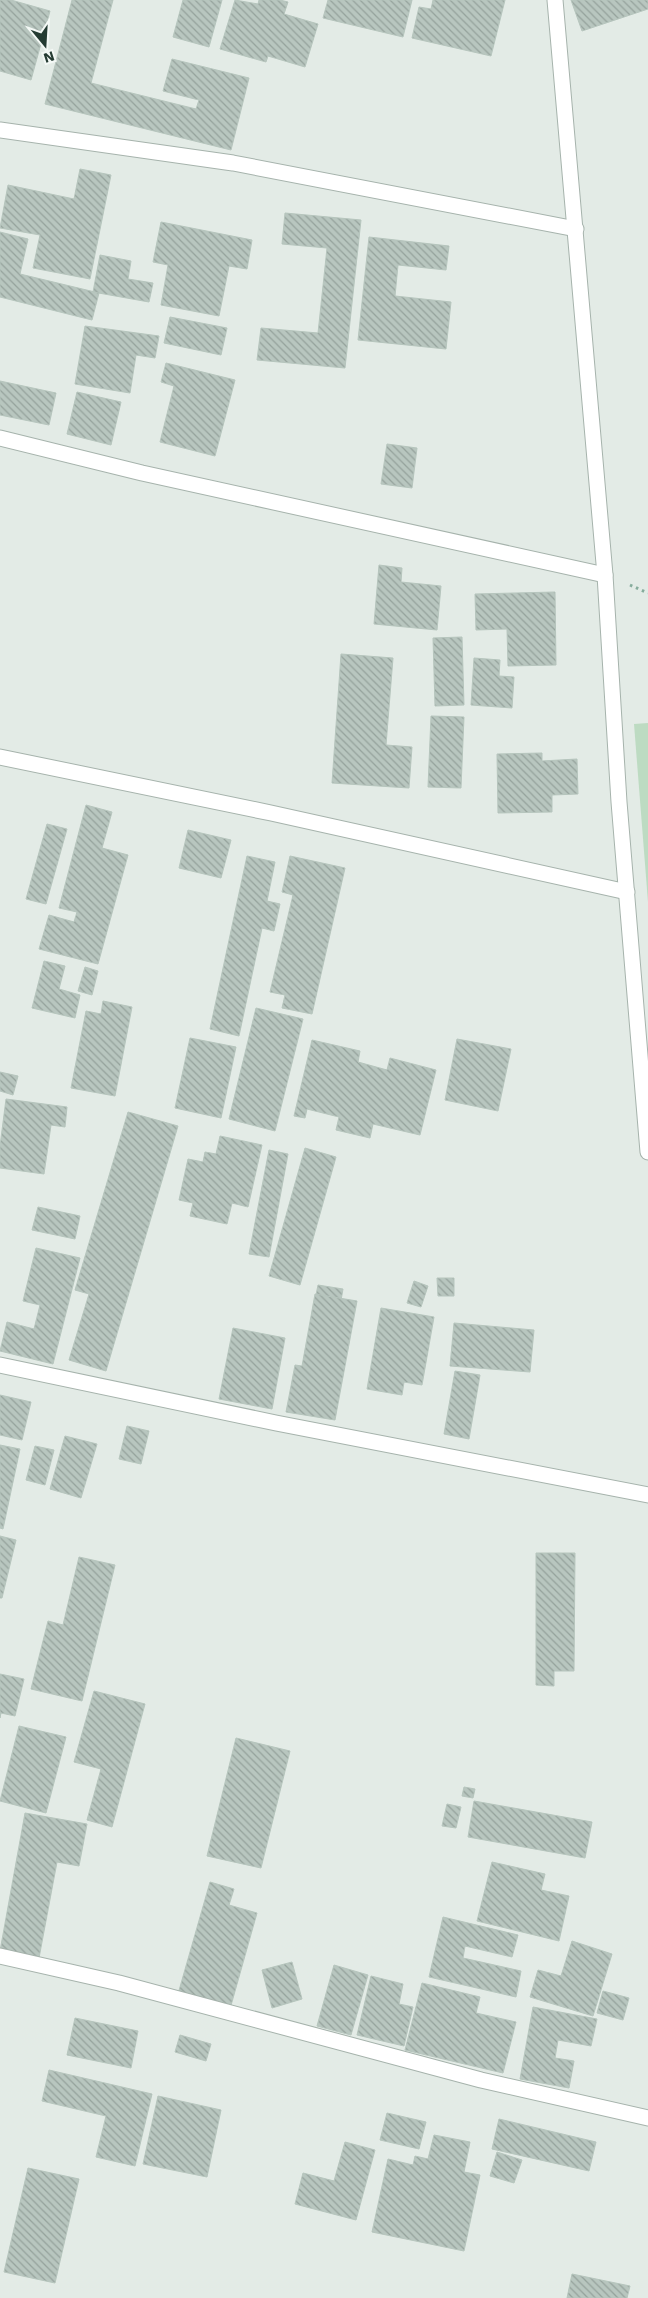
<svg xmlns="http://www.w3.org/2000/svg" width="648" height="2298" viewBox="0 0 648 2298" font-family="'Work Sans',sans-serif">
<defs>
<pattern id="building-back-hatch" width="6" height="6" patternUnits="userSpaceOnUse" patternTransform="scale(1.25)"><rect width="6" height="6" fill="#b8c6bf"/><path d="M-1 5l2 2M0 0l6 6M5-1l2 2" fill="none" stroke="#95a29c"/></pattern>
</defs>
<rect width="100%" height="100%" fill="#e3ebe6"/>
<polygon fill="#bddbc2" points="648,723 648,902 634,724"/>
<g fill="url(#building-back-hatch)" stroke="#b6c5bd">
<polygon points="0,0 11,0 50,11 31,80 0,71"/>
<polygon points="72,0 113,0 91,83 196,109 199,100 163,91 172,59 249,78 231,150 45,104"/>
<polygon points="183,0 222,0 209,47 173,37"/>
<polygon points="235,0 258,4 259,0 280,0 288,2 284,14 318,24 305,67 268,56 266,62 220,49"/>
<polygon points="328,0 412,0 403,37 323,18"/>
<polygon points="433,0 505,0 491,56 412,38 419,7 431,9"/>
<polygon points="571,0 648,0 648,9 582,31"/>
<polygon points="80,169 111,175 90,279 33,268 40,235 0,228 8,185 74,199"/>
<polygon points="285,213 361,220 345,368 257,360 261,328 318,333 327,248 282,244"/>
<polygon points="161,222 252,240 247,269 229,266 219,316 161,305 168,265 153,262"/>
<polygon points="0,232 28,239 20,274 99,293 92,320 0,297"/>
<polygon points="369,237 449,246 446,270 398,265 395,296 451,302 446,349 358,340"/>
<polygon points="100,255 131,261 128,279 153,283 149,302 93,292"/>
<polygon points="170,317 227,328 221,355 164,343"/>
<polygon points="85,326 159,336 155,358 136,355 130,393 75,384"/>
<polygon points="166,363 235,380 215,456 160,442 174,386 161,382"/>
<polygon points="0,381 56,393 49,425 0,415"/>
<polygon points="77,392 121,402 111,445 67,434"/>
<polygon points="387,444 417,448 412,488 381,484"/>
<polygon points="379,565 402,568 401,582 441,586 437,630 374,624"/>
<polygon points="555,592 556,665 508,666 507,629 476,630 475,594"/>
<polygon points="462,637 464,705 435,706 433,638"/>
<polygon points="341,654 393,658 386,745 412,747 409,788 332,783"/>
<polygon points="474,658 500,660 499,676 514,677 512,708 471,705"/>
<polygon points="431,716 464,717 461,788 428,787"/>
<polygon points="542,753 542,761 577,759 578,794 552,795 552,812 498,813 497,754"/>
<polygon points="86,805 112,812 102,848 128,855 98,964 39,949 49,915 74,922 77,912 59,908"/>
<polygon points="47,824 67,829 46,904 26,899"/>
<polygon points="188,830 231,840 221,878 179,868"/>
<polygon points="247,856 275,862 267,901 280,904 274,931 262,928 239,1036 210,1029"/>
<polygon points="290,856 345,868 312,1014 282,1008 285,995 270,992 293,895 282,892"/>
<polygon points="44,961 65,966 59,989 80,995 75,1018 32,1008"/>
<polygon points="85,967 98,971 92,995 78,991"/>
<polygon points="103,1001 132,1007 115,1096 71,1088 86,1011 101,1014"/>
<polygon points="256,1008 303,1019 275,1131 229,1119"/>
<polygon points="190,1038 236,1047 221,1118 175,1108"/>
<polygon points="457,1039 511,1049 498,1111 445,1100"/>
<polygon points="312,1040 360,1051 358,1062 387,1070 390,1058 436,1070 420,1135 373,1124 370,1138 336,1130 339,1117 307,1109 305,1118 294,1116"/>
<polygon points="0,1072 18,1076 13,1095 0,1091"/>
<polygon points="6,1099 67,1107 65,1127 51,1125 44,1174 0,1168 0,1146"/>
<polygon points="128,1112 178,1126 106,1371 69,1360 89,1294 75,1290"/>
<polygon points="220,1136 262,1145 248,1207 232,1203 227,1224 190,1216 193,1203 179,1200 188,1159 203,1162 205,1152 216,1154"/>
<polygon points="305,1148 336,1157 300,1285 269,1276"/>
<polygon points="269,1150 288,1154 269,1257 249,1254"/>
<polygon points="38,1207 80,1216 75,1239 32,1230"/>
<polygon points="36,1248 80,1258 53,1364 0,1351 7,1322 34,1329 40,1305 23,1301"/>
<polygon points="437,1278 454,1278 454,1296 438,1296"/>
<polygon points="414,1281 428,1286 421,1307 407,1303"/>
<polygon points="318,1285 343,1289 340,1306 315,1300"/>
<polygon points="315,1294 357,1301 335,1420 286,1412 295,1365 302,1366"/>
<polygon points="381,1308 434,1317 422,1385 404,1382 402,1395 367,1389"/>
<polygon points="454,1323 534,1330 530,1372 450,1366"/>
<polygon points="233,1328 285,1338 272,1409 219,1399"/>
<polygon points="455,1371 480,1375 469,1439 444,1434"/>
<polygon points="0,1395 31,1402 22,1440 0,1435"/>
<polygon points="127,1426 149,1431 141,1464 119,1459"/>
<polygon points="65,1436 97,1444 81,1498 50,1489"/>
<polygon points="0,1445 20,1449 3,1529 0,1528"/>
<polygon points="35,1446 54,1450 45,1485 26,1480"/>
<polygon points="0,1536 16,1540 2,1598 0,1598"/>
<polygon points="536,1553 575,1553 574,1671 554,1671 554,1686 536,1685"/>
<polygon points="79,1557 115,1565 82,1701 31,1689 48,1621 63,1625"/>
<polygon points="0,1674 24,1679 15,1716 1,1713 0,1718"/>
<polygon points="94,1691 145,1704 112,1827 87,1820 101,1769 74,1762"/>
<polygon points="19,1726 66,1737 46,1813 0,1801"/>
<polygon points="236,1738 290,1751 261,1868 207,1856"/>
<polygon points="464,1787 475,1789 473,1798 462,1796"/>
<polygon points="474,1801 592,1822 585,1858 468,1837"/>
<polygon points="447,1804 461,1807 456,1828 442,1826"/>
<polygon points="25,1813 87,1824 79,1866 57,1862 39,1958 0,1951"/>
<polygon points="492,1862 545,1874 541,1890 569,1896 559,1941 477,1921"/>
<polygon points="210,1882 234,1889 229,1905 257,1913 230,2009 178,1994"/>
<polygon points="443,1917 518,1935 512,1957 465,1946 463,1958 521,1971 516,1997 429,1977"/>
<polygon points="572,1941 612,1954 593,2016 530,1997 538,1970 561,1976"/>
<polygon points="292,1962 302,1999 272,2008 262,1970"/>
<polygon points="334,1965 368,1975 351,2035 317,2026"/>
<polygon points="371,1976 403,1984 399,2004 413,2007 404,2046 357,2035"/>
<polygon points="422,1983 480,1997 476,2013 516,2022 503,2073 405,2050"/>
<polygon points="603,1991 629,1998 623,2020 597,2013"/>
<polygon points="533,2007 597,2019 591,2046 558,2040 555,2058 574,2061 569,2088 520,2079"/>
<polygon points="75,2018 138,2031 131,2068 67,2055"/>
<polygon points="180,2035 211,2044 206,2061 175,2052"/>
<polygon points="49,2070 152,2094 135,2166 96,2157 106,2116 42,2101"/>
<polygon points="158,2096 221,2110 207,2177 143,2164"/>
<polygon points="387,2113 426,2122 419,2149 380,2140"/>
<polygon points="499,2119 596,2142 589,2171 492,2149"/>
<polygon points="434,2135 470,2142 464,2172 480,2175 464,2251 372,2232 388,2159 413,2165 415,2156 428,2159"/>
<polygon points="345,2142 375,2150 356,2220 295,2204 303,2173 334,2181"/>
<polygon points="497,2152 522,2160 514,2183 490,2176"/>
<polygon points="28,2168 79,2179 55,2283 4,2272"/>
<polygon points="572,2274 630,2286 627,2298 567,2298"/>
</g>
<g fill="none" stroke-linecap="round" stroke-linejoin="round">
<g stroke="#a6b3ac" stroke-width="17">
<g id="minor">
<polyline points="555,0 605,575 619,802 648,1152"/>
<polyline points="0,130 233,163 576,229"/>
<polyline points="0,438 142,473 605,575"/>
<polyline points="0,757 271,813 627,892"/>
<polyline points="0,1365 276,1423 648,1495"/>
<polyline points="0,1956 119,1983 481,2080 648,2118"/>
</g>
</g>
<polyline stroke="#86ac9c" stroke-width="3" stroke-dasharray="2.5 4" stroke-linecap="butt" points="630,585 648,593"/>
<use href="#minor" stroke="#fff" stroke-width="15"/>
</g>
<g transform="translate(45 45) rotate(162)" stroke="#f3f8f5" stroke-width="4" paint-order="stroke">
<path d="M0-4L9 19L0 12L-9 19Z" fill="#243b32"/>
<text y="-8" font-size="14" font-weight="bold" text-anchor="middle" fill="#243b32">N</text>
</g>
</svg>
